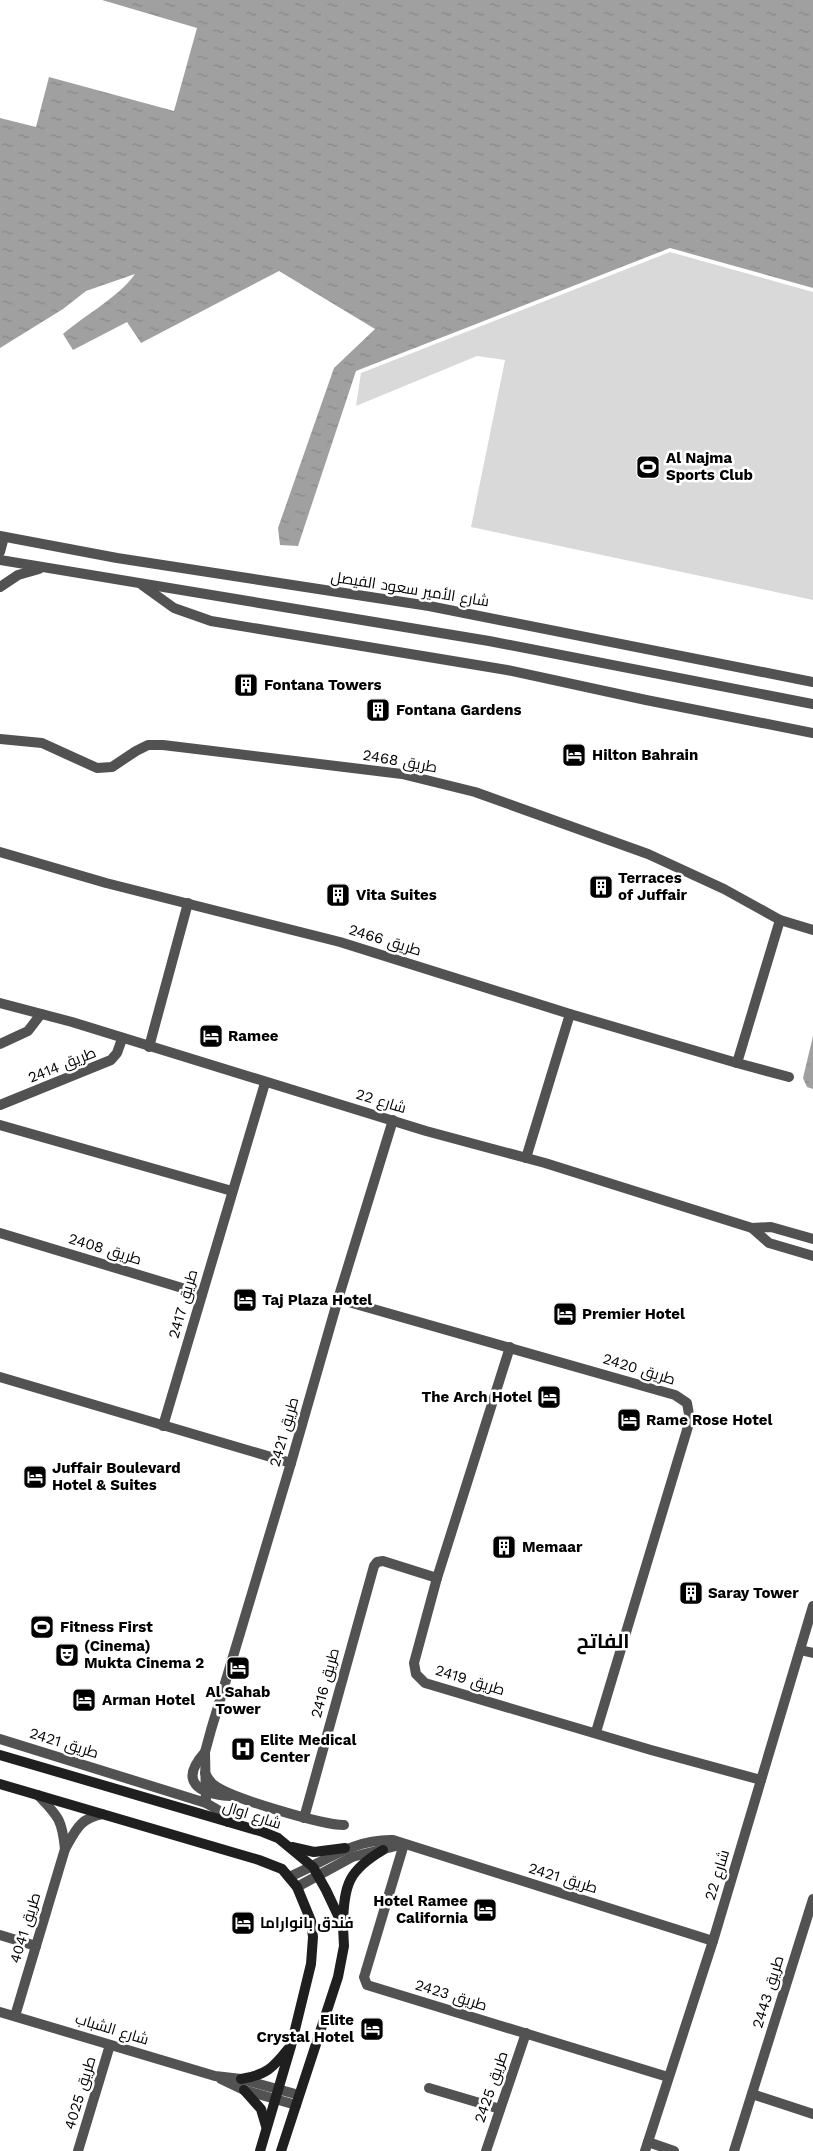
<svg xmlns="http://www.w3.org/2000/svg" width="813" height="2151" viewBox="0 0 813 2151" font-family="'Work Sans',Cairo,sans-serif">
<defs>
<pattern id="water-ripples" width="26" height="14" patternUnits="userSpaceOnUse" patternTransform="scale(1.25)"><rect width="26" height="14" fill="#a0a0a0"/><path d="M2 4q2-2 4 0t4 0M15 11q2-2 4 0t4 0" fill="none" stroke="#888"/></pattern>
</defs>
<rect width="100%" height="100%" fill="#fff"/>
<polygon fill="#d9d9d9" points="670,252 813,292 813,600 471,527 505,360 477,356 356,406 361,373"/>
<g fill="url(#water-ripples)">
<path d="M102,0H813V288L670,248L356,371L298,546L280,545L278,528L334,368L375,329L279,271L141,343L127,322L73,350L63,334C85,315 119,297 135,274L86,291L63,309L0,348V118L36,127L49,77L174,111L197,28Z"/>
<polygon points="813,1036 813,1089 807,1087 803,1078"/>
</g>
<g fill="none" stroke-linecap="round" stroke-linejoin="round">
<g stroke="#525252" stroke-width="10">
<polyline points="0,552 4,537"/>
<polyline points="142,585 174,608 211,621 507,670 646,700 813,733"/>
<polyline points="0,739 42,743 97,768 112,767 136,751 148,745 163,745 402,774 475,792 648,854 724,889 780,920 813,930"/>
<polyline points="0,852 106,883 340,942 570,1014 737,1063 780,920"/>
<polyline points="0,1003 72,1022 426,1131 545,1163 752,1228 771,1227 813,1239"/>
<polyline points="0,1044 28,1031 41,1014"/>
<polyline points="149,1047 188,903"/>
<polyline points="737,1063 789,1077"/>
<polyline points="0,1105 111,1060 117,1053 122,1039"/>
<polyline points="0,1125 232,1191"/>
<polyline points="526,1158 570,1014"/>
<polyline points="752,1228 769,1243 813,1256"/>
<polyline points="0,1233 202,1294"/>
<polyline points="338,1299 675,1395 687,1403 690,1420 596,1732"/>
<polyline points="510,1347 437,1578 414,1663 416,1674 425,1683 651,1750 761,1780"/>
<polyline points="0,1377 291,1463"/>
<polyline points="163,1426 265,1083"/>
<polyline points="800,1650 813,1653"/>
<polyline points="0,1739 206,1803 218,1810 228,1822"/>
<path d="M205,1752C178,1782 199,1794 230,1796"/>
<path d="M205,1773C207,1777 210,1782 214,1785C230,1798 323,1825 344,1825"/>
<path d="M38,1795C58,1816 62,1819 65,1849"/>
<polyline points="206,1803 205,1752 211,1730 291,1463 338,1299 393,1120"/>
<polyline points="304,1818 374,1566 377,1562 383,1561 437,1578"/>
<polyline points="404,1844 365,1974 364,1977 367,1985 668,2077"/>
<polyline points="0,1935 36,1946"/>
<path d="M15,2016L65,1849C76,1830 79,1819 102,1814"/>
<polyline points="429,2088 500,2109"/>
<polyline points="752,2094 813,2114"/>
<polyline points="78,2151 110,2045"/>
<polyline points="486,2151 526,2033"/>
<polyline points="734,2151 813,1899"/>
</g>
<g stroke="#525252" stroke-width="10">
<polyline points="0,536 117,558 429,606 813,682"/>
<polyline points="0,560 489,641 813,704"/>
<polyline points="0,587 18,575 39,569"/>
<path d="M289,1877C325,1862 352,1839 393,1840L713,1941"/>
<polyline points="297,1887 352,1857 404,1844"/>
<polyline points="0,2012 215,2076 241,2079 299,2095"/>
<polyline points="221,2079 244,2090 296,2105"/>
<polyline points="648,2142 674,2151"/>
<polyline points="645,2151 713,1941 813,1606"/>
</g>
<g stroke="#1f1f1f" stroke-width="10">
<polyline points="0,1755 263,1832 278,1838 313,1867 326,1890 343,1926 344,1946 338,1977 281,2151"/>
<polyline points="0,1784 259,1860 282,1869 297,1887 311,1921 313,1937 311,1964 291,2046 260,2151"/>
<polyline points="292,1847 314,1852 345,1848"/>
<path d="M343,1923C344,1884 349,1870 383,1850"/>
<path d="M241,2079C266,2075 273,2068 288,2049"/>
<polyline points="244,2090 261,2109 266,2126"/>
</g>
</g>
<defs>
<g id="stadium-square" transform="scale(1.25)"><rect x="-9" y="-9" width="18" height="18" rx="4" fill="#000" stroke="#fff"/><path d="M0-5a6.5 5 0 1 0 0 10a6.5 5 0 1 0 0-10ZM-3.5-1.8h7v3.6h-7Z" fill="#fff"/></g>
<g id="building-square" transform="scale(1.25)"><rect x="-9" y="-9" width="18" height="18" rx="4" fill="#000" stroke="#fff"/><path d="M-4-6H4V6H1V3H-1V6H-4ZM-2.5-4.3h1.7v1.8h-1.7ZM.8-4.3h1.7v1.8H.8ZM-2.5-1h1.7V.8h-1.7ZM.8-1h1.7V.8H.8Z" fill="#fff"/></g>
<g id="hotel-square" transform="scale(1.25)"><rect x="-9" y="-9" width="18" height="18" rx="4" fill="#000" stroke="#fff"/><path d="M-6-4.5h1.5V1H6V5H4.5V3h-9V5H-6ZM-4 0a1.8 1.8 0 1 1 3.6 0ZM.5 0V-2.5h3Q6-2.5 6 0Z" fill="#fff"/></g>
<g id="theatre-square" transform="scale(1.25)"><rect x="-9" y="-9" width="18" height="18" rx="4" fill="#000" stroke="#fff"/><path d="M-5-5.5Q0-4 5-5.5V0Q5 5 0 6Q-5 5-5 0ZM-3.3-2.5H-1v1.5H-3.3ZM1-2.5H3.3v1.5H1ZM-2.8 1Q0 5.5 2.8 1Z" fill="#fff"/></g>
<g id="hospital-square" transform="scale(1.25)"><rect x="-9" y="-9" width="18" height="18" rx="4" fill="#000" stroke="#fff"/><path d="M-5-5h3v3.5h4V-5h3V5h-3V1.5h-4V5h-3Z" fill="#fff"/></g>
</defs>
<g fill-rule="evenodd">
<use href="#stadium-square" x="648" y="467"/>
<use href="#building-square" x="246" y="685"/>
<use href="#building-square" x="378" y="710"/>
<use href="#hotel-square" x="574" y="755"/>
<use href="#building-square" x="601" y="887"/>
<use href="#building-square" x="338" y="895"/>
<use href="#hotel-square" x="211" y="1036"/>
<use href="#hotel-square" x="245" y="1300"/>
<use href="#hotel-square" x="565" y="1314"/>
<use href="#hotel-square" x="549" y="1397"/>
<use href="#hotel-square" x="629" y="1420"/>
<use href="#hotel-square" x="35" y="1477"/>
<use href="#building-square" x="504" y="1547"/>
<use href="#building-square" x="691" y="1593"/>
<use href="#stadium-square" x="42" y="1627"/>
<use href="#theatre-square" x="67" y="1655"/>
<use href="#hotel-square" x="238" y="1668"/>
<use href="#hotel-square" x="84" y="1700"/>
<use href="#hospital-square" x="243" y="1749"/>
<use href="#hotel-square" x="485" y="1910"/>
<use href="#hotel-square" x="243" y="1923"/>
<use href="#hotel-square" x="372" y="2029"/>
</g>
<g text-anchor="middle" stroke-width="5" stroke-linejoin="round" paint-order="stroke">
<g font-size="15" font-weight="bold" fill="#000" stroke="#fff" text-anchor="start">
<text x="666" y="463">Al Najma<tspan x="666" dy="17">Sports Club</tspan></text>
<text x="264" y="690">Fontana Towers</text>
<text x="396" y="715">Fontana Gardens</text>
<text x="592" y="760">Hilton Bahrain</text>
<text x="618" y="883">Terraces<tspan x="618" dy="17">of Juffair</tspan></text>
<text x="356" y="900">Vita Suites</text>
<text x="228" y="1041">Ramee</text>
<text x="262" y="1305">Taj Plaza Hotel</text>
<text x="582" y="1319">Premier Hotel</text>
<text x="532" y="1402" text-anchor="end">The Arch Hotel</text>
<text x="646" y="1425">Rame Rose Hotel</text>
<text x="52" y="1473">Juffair Boulevard<tspan x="52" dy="17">Hotel &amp; Suites</tspan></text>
<text x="522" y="1552">Memaar</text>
<text x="708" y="1598">Saray Tower</text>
<text x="60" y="1632">Fitness First</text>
<text x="84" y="1651">(Cinema)<tspan x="84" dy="17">Mukta Cinema 2</tspan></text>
<text x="238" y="1697" text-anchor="middle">Al Sahab<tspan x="238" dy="17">Tower</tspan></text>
<text x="102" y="1705">Arman Hotel</text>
<text x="260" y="1745">Elite Medical<tspan x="260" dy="17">Center</tspan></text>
<text x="468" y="1906" text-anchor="end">Hotel Ramee<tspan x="468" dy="17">California</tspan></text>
<text x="260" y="1928">فندق بانواراما</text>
<text x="354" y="2025" text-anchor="end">Elite<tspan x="354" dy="17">Crystal Hotel</tspan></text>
</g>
<g font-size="15" fill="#000" stroke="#fff">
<text transform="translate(410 589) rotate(9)" y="5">شارع الأمير سعود الفيصل</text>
<text transform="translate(400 761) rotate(10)" y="5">طريق 2468</text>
<text transform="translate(385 940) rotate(17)" y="5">طريق 2466</text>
<text transform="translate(62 1065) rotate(-22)" y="5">طريق 2414</text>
<text transform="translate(381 1101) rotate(17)" y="5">شارع 22</text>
<text transform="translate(105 1249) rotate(17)" y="5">طريق 2408</text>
<text transform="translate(183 1304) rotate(-74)" y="5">طريق 2417</text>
<text transform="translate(639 1369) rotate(17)" y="5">طريق 2420</text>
<text transform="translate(284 1432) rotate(-74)" y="5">طريق 2421</text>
<text transform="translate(470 1680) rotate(17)" y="5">طريق 2419</text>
<text transform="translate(325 1683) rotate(-75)" y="5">طريق 2416</text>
<text transform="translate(64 1743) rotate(17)" y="5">طريق 2421</text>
<text transform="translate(252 1815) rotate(18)" y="5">شارع اوال</text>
<text transform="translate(717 1875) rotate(-73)" y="5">شارع 22</text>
<text transform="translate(563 1878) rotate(17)" y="5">طريق 2421</text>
<text transform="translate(25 1928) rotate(-73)" y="5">طريق 4041</text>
<text transform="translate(768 1992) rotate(-73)" y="5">طريق 2443</text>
<text transform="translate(451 1995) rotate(17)" y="5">طريق 2423</text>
<text transform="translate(112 2029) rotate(17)" y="5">شارع الشباب</text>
<text transform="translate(491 2087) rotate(-71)" y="5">طريق 2425</text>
<text transform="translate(80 2093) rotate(-73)" y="5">طريق 4025</text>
</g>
<g font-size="20" font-weight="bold" fill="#000" stroke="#fff">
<text x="603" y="1648">الفاتح</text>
</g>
</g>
</svg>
